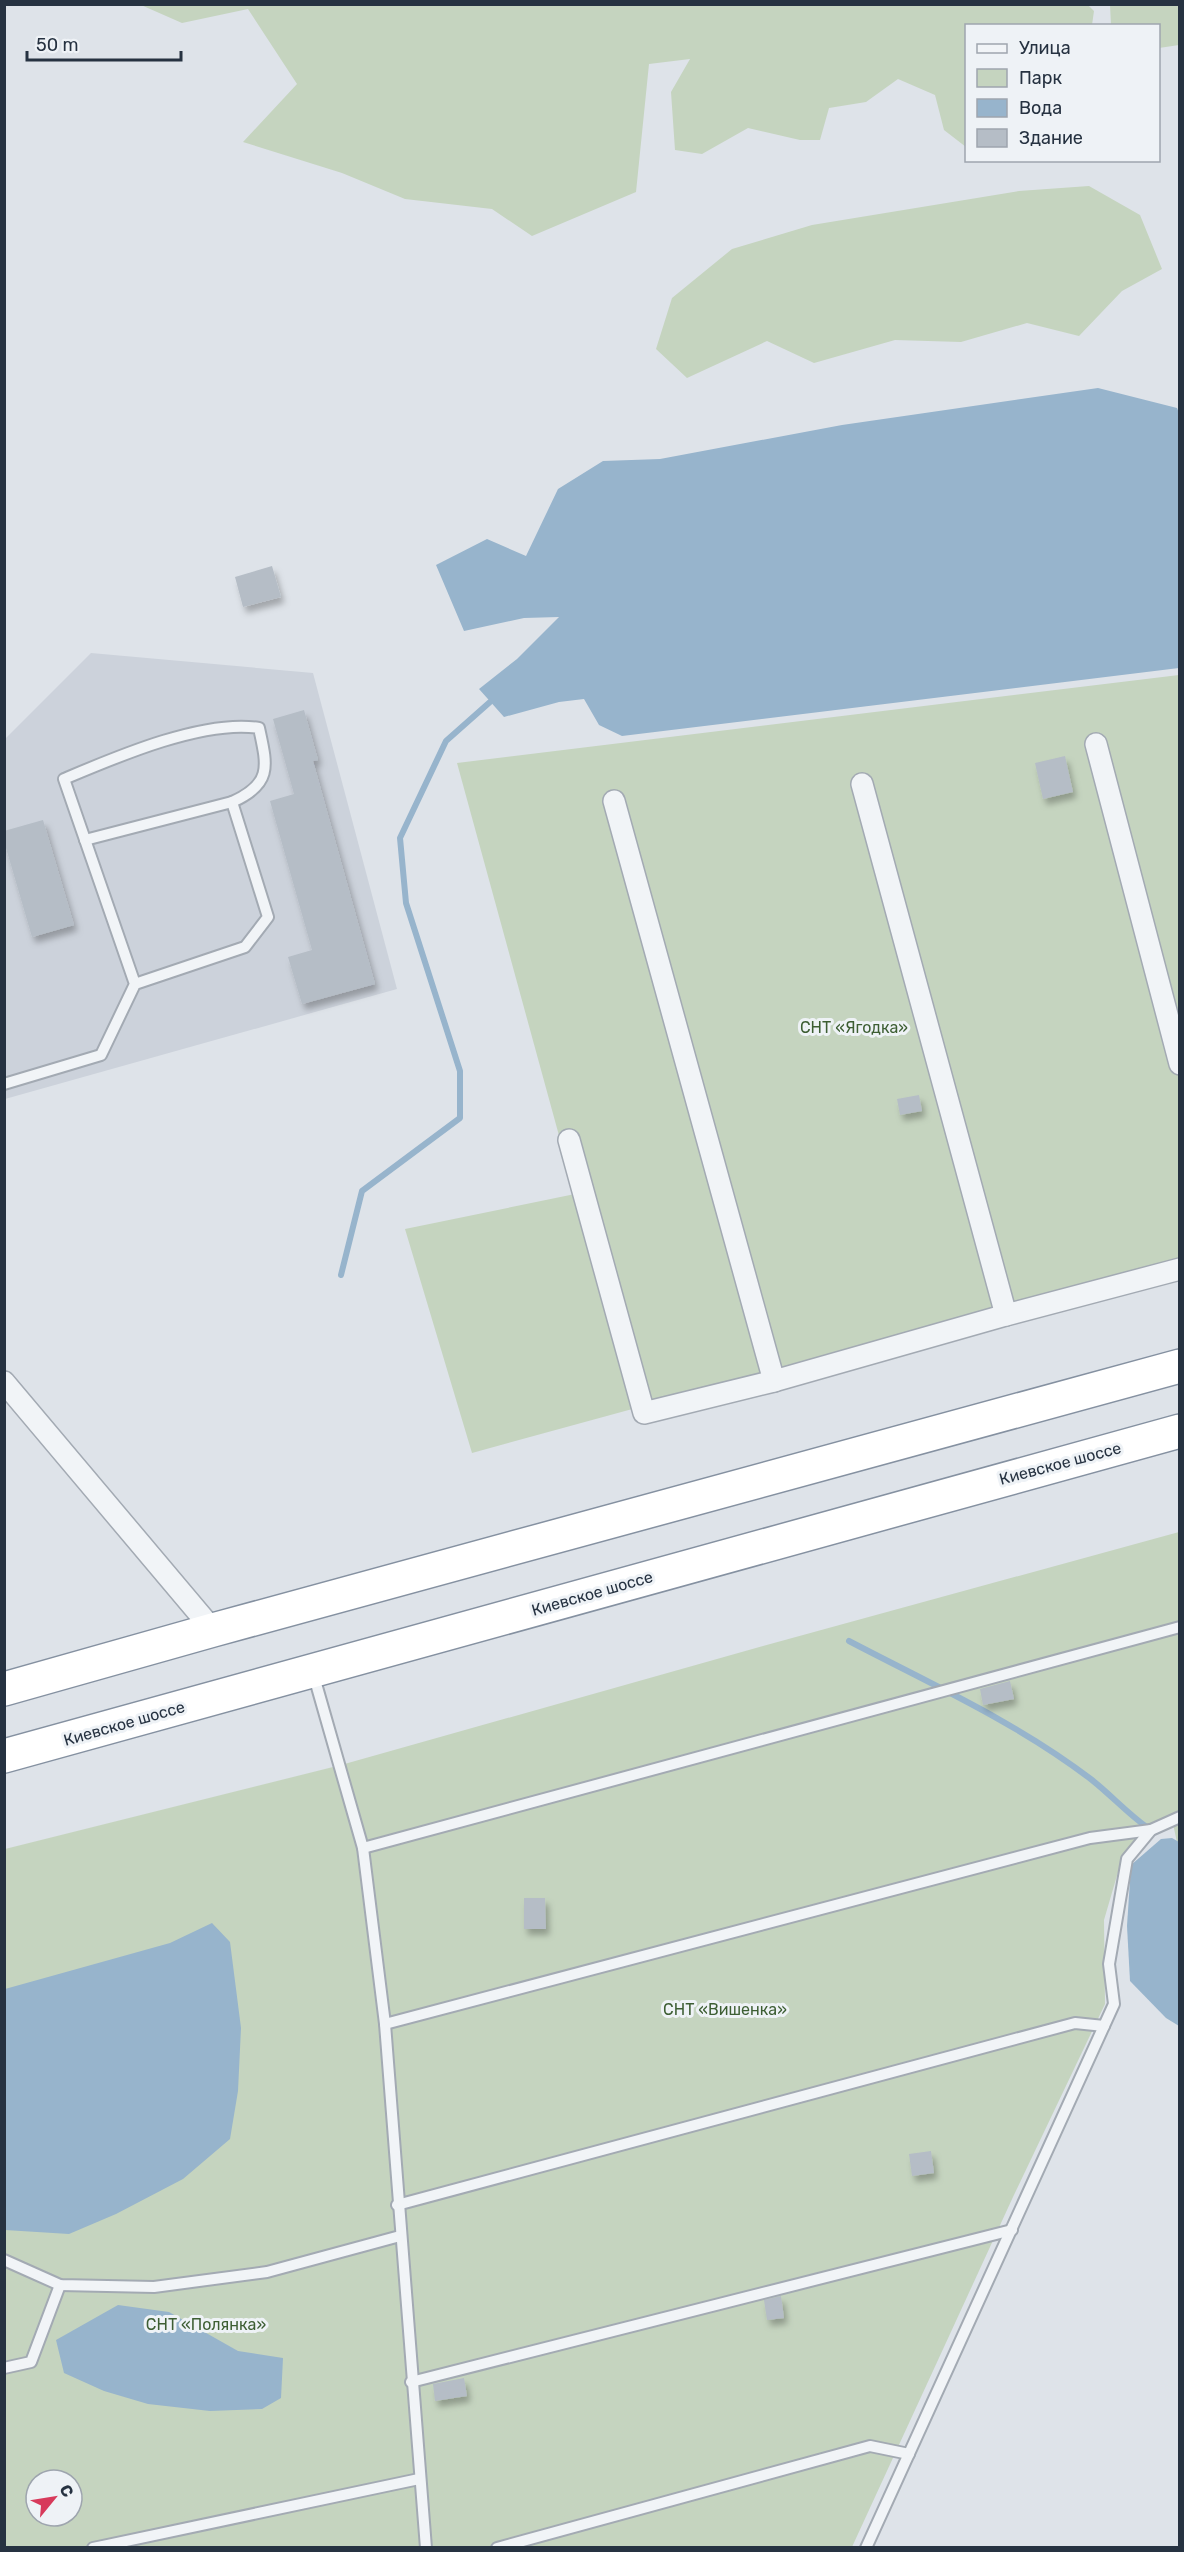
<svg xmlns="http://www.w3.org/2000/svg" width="1184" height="2552" viewBox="0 0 1184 2552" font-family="Rubik,sans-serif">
<defs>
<filter id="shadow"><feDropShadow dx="3.5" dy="6" stdDeviation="3" flood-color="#0004"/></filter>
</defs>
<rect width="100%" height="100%" fill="#dee3e9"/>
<polygon fill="#ccd2db" points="91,653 313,673 397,989 5,1099 5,739"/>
<g fill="#c5d4bf" fill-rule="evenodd">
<polygon points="940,5 1087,4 1094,11 1092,25 966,26 966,147 944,130 935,95 898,79 866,102 829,108 820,140 800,140 748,128 702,154 675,150 671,92 690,59 649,64 636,192 532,236 492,209 405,199 342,173 243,142 297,84 248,9 182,23 141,5"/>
<polygon points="1110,5 1179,5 1179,45 1159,48 1158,26 1111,25"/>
<polygon points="1089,186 1140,215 1162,269 1122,291 1079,336 1027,323 961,342 895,340 814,363 767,341 687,378 656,349 672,298 732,249 812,225 1019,191"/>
<polygon points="1179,675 1179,1259 472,1453 405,1229 575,1194 457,763"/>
<path d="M1179,1532V1852L1172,1819L1123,1855L1104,1920L1105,2004L1013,2197L852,2547L5,2548V1849L341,1765L763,1646ZM36,2480H72V2516H36Z"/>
</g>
<g fill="#97b4cc">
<polygon points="1098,388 1177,408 1179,413 1179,668 622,736 599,725 584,699 559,702 504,717 479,689 517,659 559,617 524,618 464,631 436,565 487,539 526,556 558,489 603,461 660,459 842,425"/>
<polygon points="1172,1838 1179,1842 1179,2026 1166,2018 1130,1981 1127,1926 1131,1865 1161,1839"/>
<polygon points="212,1923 230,1942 241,2028 238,2091 230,2139 183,2179 116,2214 69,2234 5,2230 5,1989 170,1943"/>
<polygon points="118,2305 169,2312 238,2351 283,2358 281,2398 262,2409 210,2411 148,2404 104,2391 64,2373 56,2340"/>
</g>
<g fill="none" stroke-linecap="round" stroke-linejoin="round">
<g stroke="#97b4cc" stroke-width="6">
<polyline points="341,1275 362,1191 460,1118 460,1071 406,903 400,838 446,741 490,702"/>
<path d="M849,1641C931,1684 1018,1723 1092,1780C1111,1795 1127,1813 1148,1828"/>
</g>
</g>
<g fill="#b5bdc6" filter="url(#shadow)">
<polygon points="272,566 281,597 243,607 235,577"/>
<polygon points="304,710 318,760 313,761 375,984 302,1004 288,957 312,950 270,801 294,794 273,719"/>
<polygon points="1065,756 1073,792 1043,799 1035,763"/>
<polygon points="43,820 74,925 32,937 4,841 4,831"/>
<polygon points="919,1095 922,1111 900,1115 897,1099"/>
<polygon points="1010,1681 1014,1699 983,1705 980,1689"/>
<polygon points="524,1898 545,1898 546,1929 524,1929"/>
<polygon points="931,2151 934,2173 912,2176 909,2154"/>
<polygon points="781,2296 784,2318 767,2320 764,2300"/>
<polygon points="464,2378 467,2396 435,2401 433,2384"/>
</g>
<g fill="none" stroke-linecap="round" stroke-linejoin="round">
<g stroke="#a3aab3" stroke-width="14">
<g id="lane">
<polyline points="85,840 232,802"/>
<path d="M4,1084L101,1055L135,984L245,947L268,917L232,802C273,784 267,765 259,728C204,719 116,757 64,779L135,984"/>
<polyline points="313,1673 363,1848 385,2024 426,2548"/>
<polyline points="363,1848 1180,1627"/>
<polyline points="385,2024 1090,1838 1151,1830"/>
<polyline points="397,2205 1075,2023 1104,2026"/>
<polyline points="4,2260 60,2285 154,2287 267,2272 400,2236"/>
<polyline points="4,2368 31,2362 60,2285"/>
<polyline points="411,2382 1012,2230"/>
<polyline points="93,2548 419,2479"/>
<polyline points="497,2548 870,2446 909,2454"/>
<polyline points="866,2548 1114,2004 1109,1964 1127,1859 1151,1830 1180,1817"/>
</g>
</g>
<g stroke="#a3aab3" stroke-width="24">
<g id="street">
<polyline points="1096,744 1180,1064"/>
<polyline points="862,784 1006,1315 1180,1269"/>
<polyline points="614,801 774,1381 1006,1315"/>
<polyline points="569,1140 644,1413 774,1381"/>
<polyline points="4,1382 213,1630"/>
</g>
</g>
<g stroke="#8591a1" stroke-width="36">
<g id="highway">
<polyline points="4,1689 213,1630 1180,1366"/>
<polyline points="4,1756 1180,1431"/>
</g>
</g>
<use href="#lane" stroke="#f1f4f7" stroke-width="10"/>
<use href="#street" stroke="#f1f4f7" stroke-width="21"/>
<use href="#highway" stroke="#fff" stroke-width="33"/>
</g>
<g text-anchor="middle" stroke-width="6" stroke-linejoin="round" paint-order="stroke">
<g font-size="16" fill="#3d5e33" stroke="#eef2f6">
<text x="854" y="1033">СНТ «Ягодка»</text>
<text x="725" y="2015">СНТ «Вишенка»</text>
<text x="206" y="2330">СНТ «Полянка»</text>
</g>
<g font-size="16" fill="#263241" stroke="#eef2f6">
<text transform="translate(1060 1463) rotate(-15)" y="6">Киевское шоссе</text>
<text transform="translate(592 1593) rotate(-16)" y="6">Киевское шоссе</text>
<text transform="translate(124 1723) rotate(-16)" y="6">Киевское шоссе</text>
</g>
</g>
<rect width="1184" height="2552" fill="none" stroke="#263241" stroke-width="12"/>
<rect x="965" y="24" width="195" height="138" fill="#eef2f6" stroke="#9ea5ae" stroke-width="1.5"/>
<rect x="977" y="44" width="30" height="9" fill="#f1f4f7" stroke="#9ea5ae" stroke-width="1.5"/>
<text x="1019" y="54" font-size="18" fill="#263241">Улица</text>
<rect x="977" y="69" width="30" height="18" fill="#c5d4bf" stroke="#9ea5ae" stroke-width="1.5"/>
<text x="1019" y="84" font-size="18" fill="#263241">Парк</text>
<rect x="977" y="99" width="30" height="18" fill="#97b4cc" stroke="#9ea5ae" stroke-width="1.5"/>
<text x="1019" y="114" font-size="18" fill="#263241">Вода</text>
<rect x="977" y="129" width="30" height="18" fill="#b5bdc6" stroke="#9ea5ae" stroke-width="1.5"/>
<text x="1019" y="144" font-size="18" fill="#263241">Здание</text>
<g transform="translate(54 2498) rotate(60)"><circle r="28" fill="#eef2f6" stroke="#9ea5ae" stroke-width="1.5"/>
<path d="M0-4.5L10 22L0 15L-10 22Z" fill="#d73a5b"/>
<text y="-9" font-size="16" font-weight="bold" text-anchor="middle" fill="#263241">С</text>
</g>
<path d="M27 51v9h154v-9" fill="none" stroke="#263241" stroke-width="3"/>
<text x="36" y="51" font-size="18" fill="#263241" stroke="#eef2f6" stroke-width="4.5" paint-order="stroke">50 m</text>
</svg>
